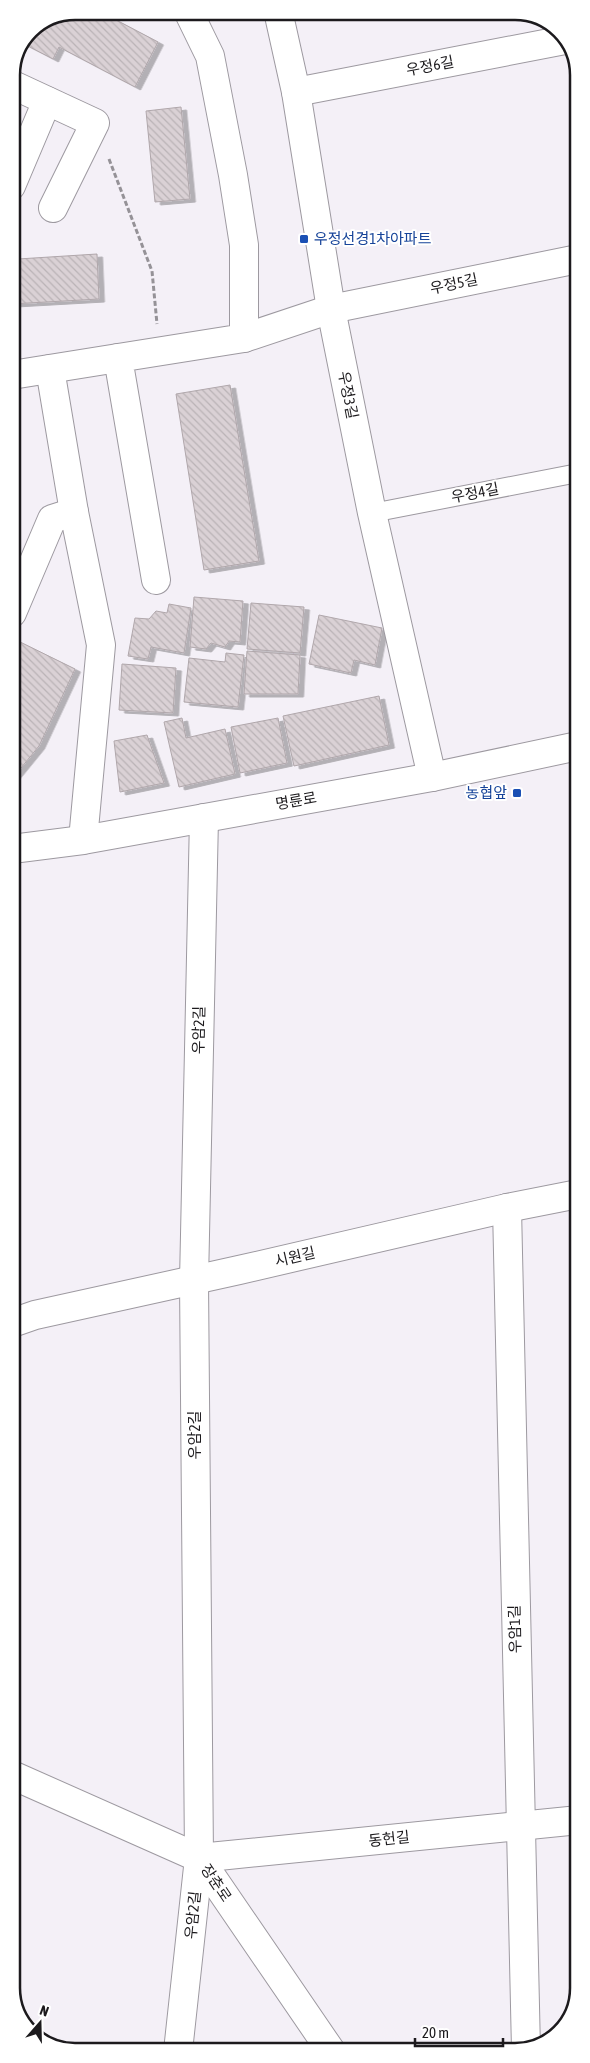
<svg xmlns="http://www.w3.org/2000/svg" width="590" height="2063" viewBox="0 0 590 2063" font-family="'Asap Condensed','Noto Sans KR',sans-serif">
<defs>
<pattern id="building-back-hatch" width="6" height="6" patternUnits="userSpaceOnUse" patternTransform="scale(1.25)"><rect width="6" height="6" fill="#dad1d5"/><path d="M-1 5l2 2M0 0l6 6M5-1l2 2" fill="none" stroke="#bab3b6"/></pattern>
<filter id="shadow"><feDropShadow dx="5.5" dy="3" stdDeviation="0" flood-color="#0004"/></filter>
</defs>
<rect width="100%" height="100%" fill="#f4f0f7"/>
<g fill="url(#building-back-hatch)" stroke="#b0a7ab" filter="url(#shadow)">
<polygon points="75,11 99,11 158,42 135,87 59,47 53,59 24,44 30,30"/>
<polygon points="181,107 190,199 155,202 146,111"/>
<polygon points="97,254 99,299 11,304 11,256 18,259"/>
<polygon points="230,385 259,561 204,570 176,394"/>
<polygon points="194,597 243,601 240,642 229,641 225,647 211,643 206,649 190,647"/>
<polygon points="251,603 304,607 300,653 247,649"/>
<polygon points="169,604 191,608 184,653 151,647 148,659 128,656 135,618 149,619 156,611 167,613"/>
<polygon points="319,615 382,628 375,665 354,660 351,673 309,664"/>
<polygon points="12,638 75,669 39,746 12,779"/>
<polygon points="247,651 300,655 298,694 244,694"/>
<polygon points="226,653 244,655 238,707 184,702 189,658 225,662"/>
<polygon points="122,664 176,668 173,713 119,710"/>
<polygon points="379,696 389,745 294,766 283,716"/>
<polygon points="182,718 186,738 225,729 235,774 179,787 164,722"/>
<polygon points="278,718 287,763 240,773 231,727"/>
<polygon points="147,735 164,783 120,792 114,741"/>
</g>
<g fill="none" stroke-linecap="round" stroke-linejoin="round">
<g stroke="#9d99a0" stroke-width="20">
<polyline id="service" points="372,513 578,473"/>
</g>
<g stroke="#9d99a0" stroke-width="30">
<g id="minor">
<polyline points="278,11 296,92 331,309 372,513 432,777"/>
<polyline points="11,84 95,123 53,208"/>
<polyline points="296,92 565,40"/>
<polyline points="11,186 47,101"/>
<polyline points="244,338 331,309 578,259"/>
<polyline points="50,369 74,512 101,645 83,840"/>
<polyline points="11,370 18,374 118,358"/>
<polyline points="156,580 118,358 244,338 244,245 233,175 210,56 188,11"/>
<polyline points="12,613 52,519 74,512"/>
<polyline points="507,1208 526,2050"/>
<polyline points="12,1323 35,1315 239,1270 507,1208 578,1194"/>
<polyline points="199,1858 579,1820"/>
<polyline points="178,2051 199,1858 194,1281 204,818"/>
</g>
</g>
<g stroke="#9d99a0" stroke-width="30">
<polyline id="secondary" points="12,1775 199,1858 331,2051"/>
</g>
<g stroke="#9d99a0" stroke-width="30">
<polyline id="primary" points="12,849 83,840 432,777 578,746"/>
</g>
<polyline stroke="#959297" stroke-width="3" stroke-dasharray="5 2.5" stroke-linecap="butt" points="109,159 152,271 157,324"/>
<use href="#service" stroke="#fff" stroke-width="18"/>
<use href="#minor" stroke="#fff" stroke-width="28"/>
<use href="#secondary" stroke="#fff" stroke-width="28"/>
<use href="#primary" stroke="#fff" stroke-width="28"/>
</g>
<g fill="#1a4fb4" stroke="#fff" stroke-width="2">
<rect x="299" y="234" width="10" height="10" rx="2.5"/>
<rect x="512" y="788" width="10" height="10" rx="2.5"/>
</g>
<g text-anchor="middle" stroke-width="4" stroke-linejoin="round" paint-order="stroke">
<g font-size="15" fill="#1c1a1d" stroke="#fff">
<text transform="translate(430 66) rotate(-11)" y="5">우정6길</text>
<text transform="translate(454 284) rotate(-12)" y="5">우정5길</text>
<text transform="translate(348 395) rotate(79)" y="5">우정3길</text>
<text transform="translate(475 493) rotate(-11)" y="5">우정4길</text>
<text transform="translate(296 801) rotate(-10)" y="5">명륜로</text>
<text transform="translate(199 1030) rotate(-89)" y="5">우암2길</text>
<text transform="translate(295 1257) rotate(-13)" y="5">시원길</text>
<text transform="translate(195 1435) rotate(-90)" y="5">우암2길</text>
<text transform="translate(515 1629) rotate(-91)" y="5">우암1길</text>
<text transform="translate(389 1839) rotate(-6)" y="5">동헌길</text>
<text transform="translate(216 1883) rotate(56)" y="5">장춘로</text>
<text transform="translate(193 1915) rotate(-84)" y="5">우암2길</text>
</g>
<g font-size="15" fill="#164399" stroke="#fff" text-anchor="start">
<text x="314" y="244">우정선경1차아파트</text>
<text x="507" y="798" text-anchor="end">농협앞</text>
</g>
</g>
<path d="M0 0H590V2063H0ZM75 20H515A55 55 0 0 1 570 75V1988A55 55 0 0 1 515 2043H75A55 55 0 0 1 20 1988V75A55 55 0 0 1 75 20Z" fill="#fff" fill-rule="evenodd"/>
<path fill="none" stroke="#1c1a1d" stroke-width="2.5" d="M75 20H515A55 55 0 0 1 570 75V1988A55 55 0 0 1 515 2043H75A55 55 0 0 1 20 1988V75A55 55 0 0 1 75 20Z"/>
<g transform="translate(40 2023) rotate(20)" stroke="#ffffff" stroke-width="4" paint-order="stroke">
<path d="M0-4L9 19L0 12L-9 19Z" fill="#1c1a1d"/>
<text y="-8" font-size="14" font-weight="bold" text-anchor="middle" fill="#1c1a1d">N</text>
</g>
<path d="M415 2038v8h88v-8" fill="none" stroke="#1c1a1d" stroke-width="2.5"/>
<text x="422" y="2038" font-size="15" fill="#1c1a1d" stroke="#ffffff" stroke-width="4" paint-order="stroke">20 m</text>
</svg>
